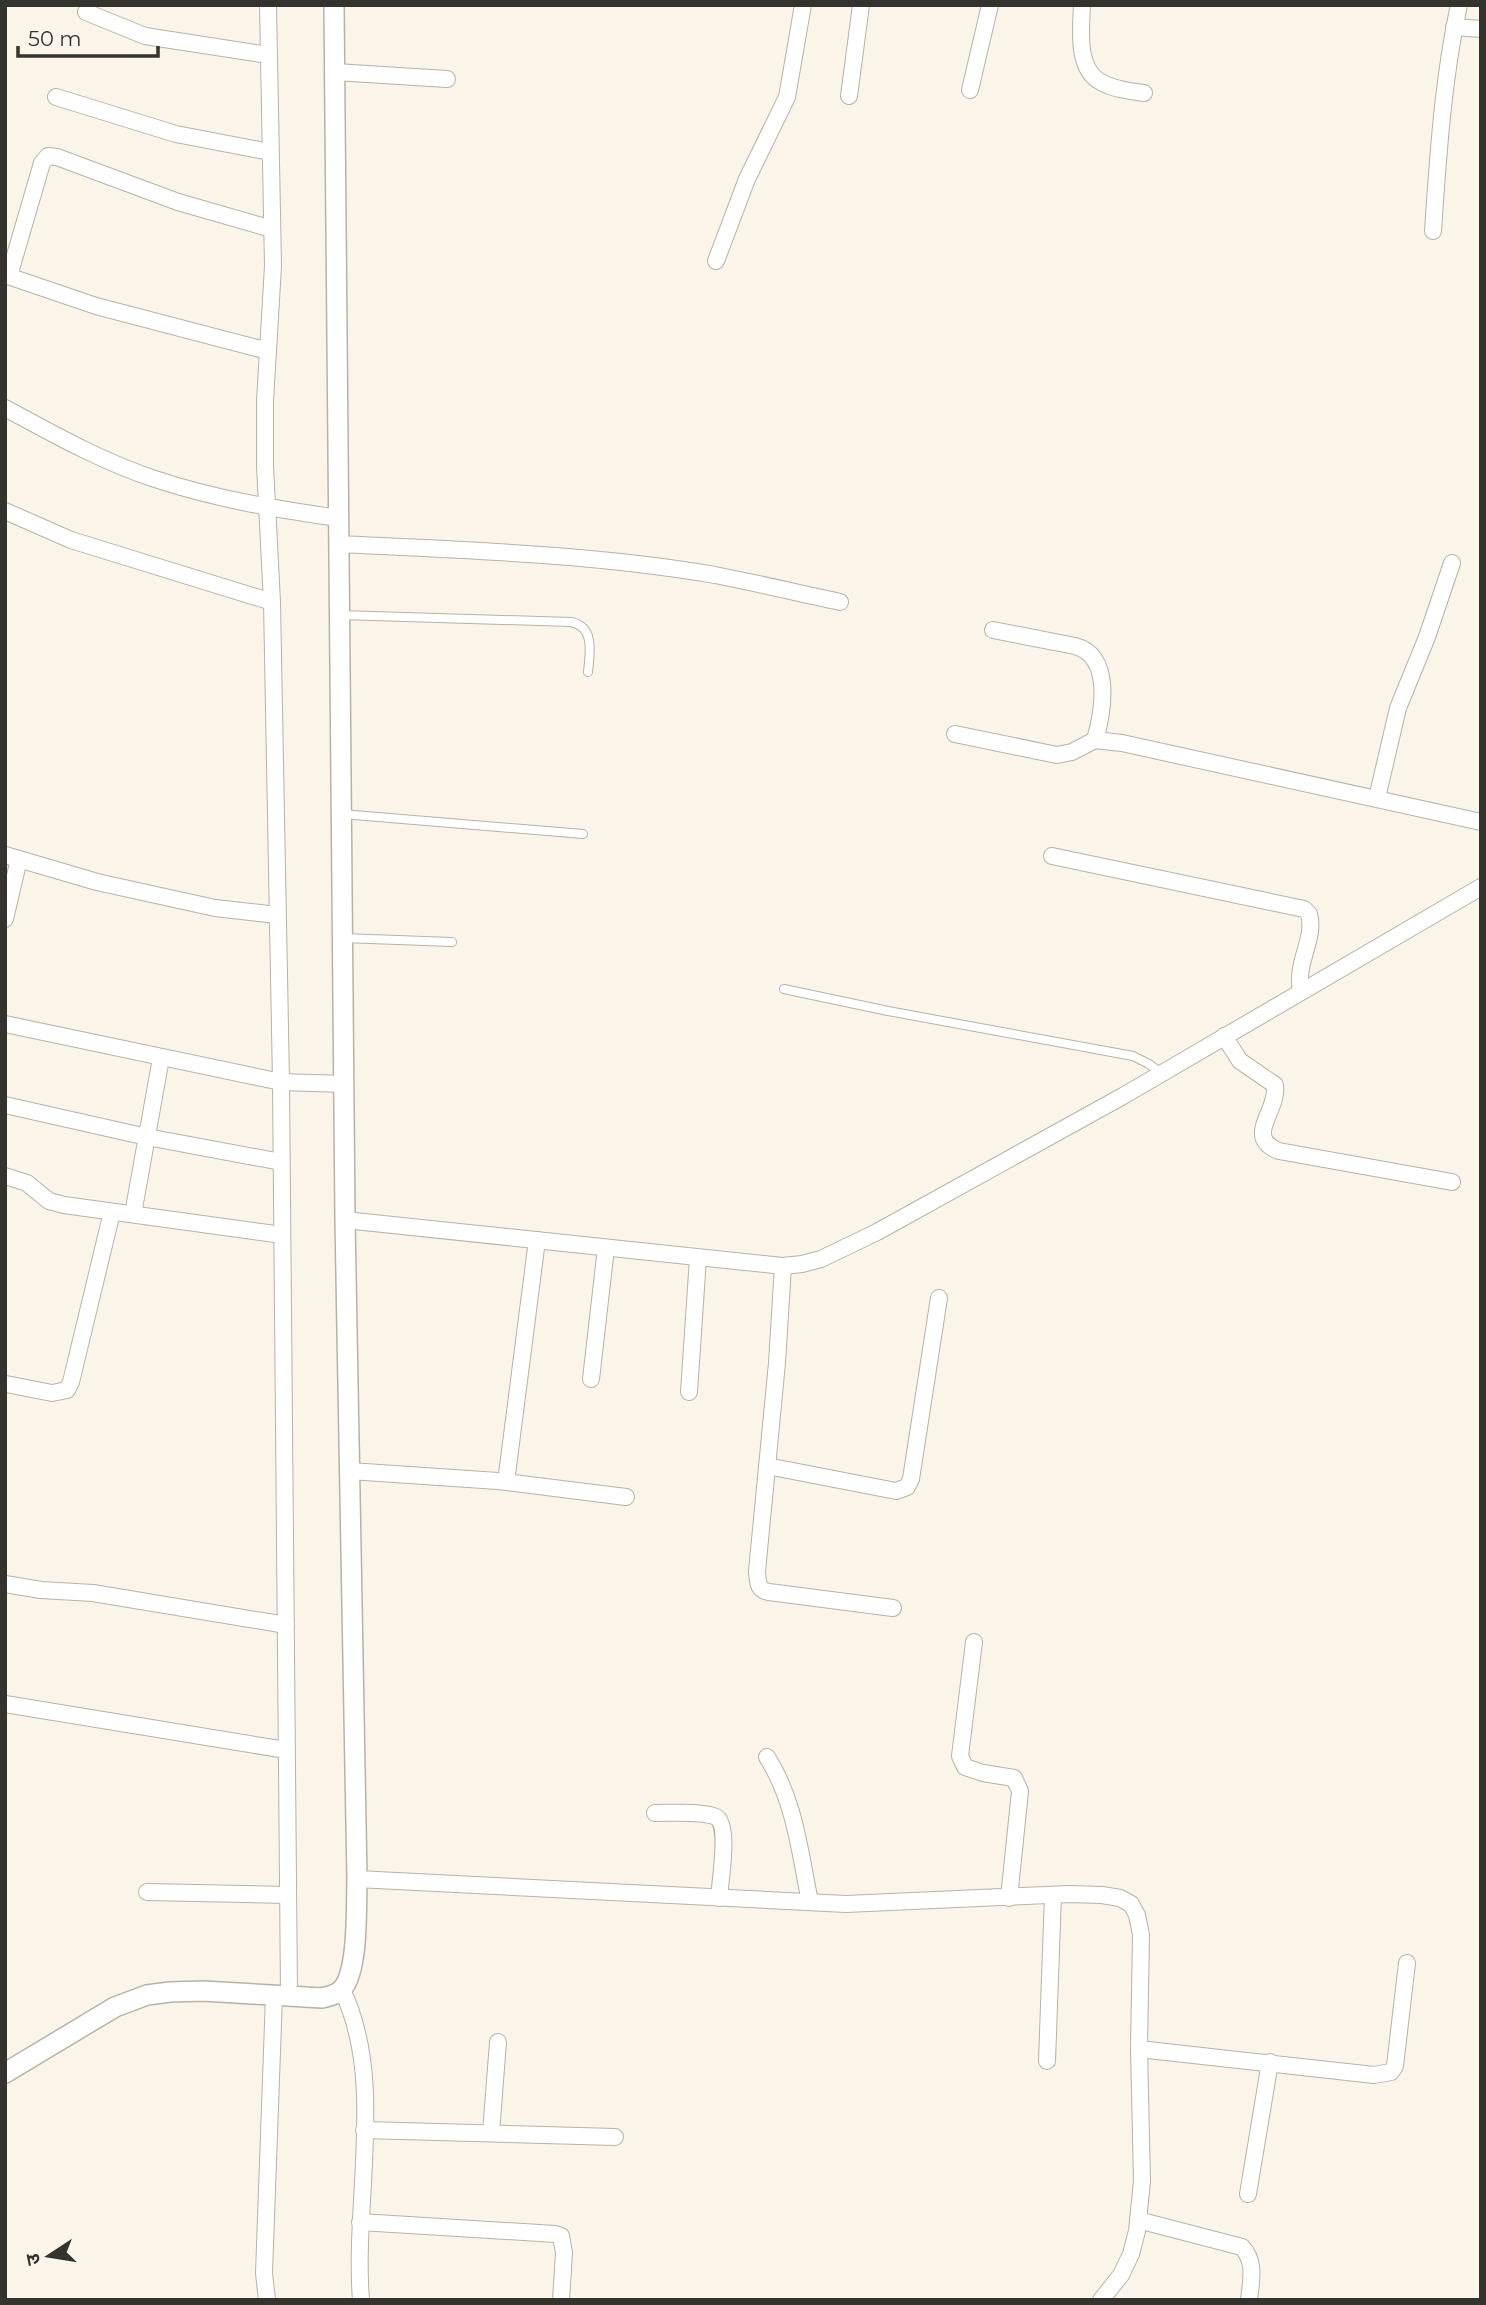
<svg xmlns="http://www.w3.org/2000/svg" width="1486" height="2305" viewBox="0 0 1486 2305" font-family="Montserrat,'Noto Sans Devanagari',sans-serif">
<rect width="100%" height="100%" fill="#faf5e8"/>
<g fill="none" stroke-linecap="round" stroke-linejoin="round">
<g stroke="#b7b2a6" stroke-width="10">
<g id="service">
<path d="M341,615L571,622C595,627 590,652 588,672"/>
<polyline points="342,814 583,834"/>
<polyline points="343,938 452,942"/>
<polyline points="784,989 888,1011 1133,1056 1149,1064 1161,1073"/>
</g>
</g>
<g stroke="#b7b2a6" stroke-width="18">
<g id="minor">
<polyline points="268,5 273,266 265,401 265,466 272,602 281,1082 289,1996"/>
<path d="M1082,5C1081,29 1076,69 1101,82C1113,89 1129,91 1144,93"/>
<polyline points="86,12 145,36 268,55"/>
<polyline points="1454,27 1481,29"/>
<polyline points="335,72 447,79"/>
<polyline points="970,90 990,5"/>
<polyline points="849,96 861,5"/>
<polyline points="56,97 176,134 270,152"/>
<path d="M1433,231C1438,156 1443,79 1459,5"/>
<polyline points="716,261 747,179 787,97 803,5"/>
<polyline points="5,275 96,306 268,351"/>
<polyline points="9,276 42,163 48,156 57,157 178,202 272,229"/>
<path d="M5,408C53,434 103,462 155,479C215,499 276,509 338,518"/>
<polyline points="5,511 71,540 272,602"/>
<path d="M338,544C462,550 593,554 715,575C756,583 798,593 840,602"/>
<path d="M993,630L1075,646C1113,656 1103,712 1095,740"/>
<polyline points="955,734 1057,755 1072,752 1095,740 1122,743 1481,822"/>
<polyline points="1377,798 1398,708 1427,637 1452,563"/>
<polyline points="5,855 97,882 215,908 277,915"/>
<path d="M1052,856L1304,909L1309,914C1316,939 1295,962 1301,991"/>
<polyline points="5,919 19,859"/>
<polyline points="5,1024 281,1082 344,1084"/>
<path d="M1224,1036L1240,1061L1275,1085C1279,1111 1243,1137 1279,1151L1452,1182"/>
<polyline points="5,1105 147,1137 281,1162"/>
<polyline points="5,1176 27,1183 49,1201 64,1205 282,1235"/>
<polyline points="133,1214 161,1058"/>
<polyline points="345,1220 783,1266 802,1264 821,1259 877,1232 1123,1096 1481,887"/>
<path d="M783,1266L777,1363L757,1571C758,1582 757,1590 769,1592L893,1608"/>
<polyline points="591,1379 606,1248"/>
<polyline points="6,1384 52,1393 67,1390 71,1382 112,1212"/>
<polyline points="689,1392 698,1258"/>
<polyline points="767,1466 896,1491 907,1487 911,1479 939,1298"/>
<polyline points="350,1471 498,1481 626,1497"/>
<polyline points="506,1482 537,1240"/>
<polyline points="5,1584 41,1590 93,1593 286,1625"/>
<polyline points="974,1642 960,1756 965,1767 983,1773 1014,1778 1020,1791 1019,1801 1009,1898"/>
<polyline points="5,1704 286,1750"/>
<path d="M767,1757C795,1801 800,1853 810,1902"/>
<path d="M655,1813C670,1813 704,1811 716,1817C730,1824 720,1882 719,1898"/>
<polyline points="357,1879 846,1904 1069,1894 1102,1895 1120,1898 1131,1904 1137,1915 1141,1935 1139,2049 1142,2181 1137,2231 1131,2254 1121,2275 1101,2300"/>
<polyline points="147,1892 288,1895"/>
<path d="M342,1990C386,2079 353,2201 361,2300"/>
<polyline points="1139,2049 1374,2075 1391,2072 1395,2066 1407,1963"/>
<polyline points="1047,2061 1053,1895"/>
<polyline points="364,2130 615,2137"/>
<polyline points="491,2133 498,2042"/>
<polyline points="1248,2194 1270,2062"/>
<path d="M1138,2220L1242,2247C1256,2262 1251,2281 1249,2300"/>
<polyline points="360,2222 555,2234 561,2236 564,2253 561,2300"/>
<polyline points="267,2300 264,2273 274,1996"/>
</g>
</g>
<g stroke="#b7b2a6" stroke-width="22">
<path id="tertiary" d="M5,2073L115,2007L147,1995L170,1992L203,1991L322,1998C329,1996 337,1995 342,1989C359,1971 356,1904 357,1879L345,1220L334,5"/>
</g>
<use href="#service" stroke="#fff" stroke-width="8"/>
<use href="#minor" stroke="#fff" stroke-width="16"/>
<use href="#tertiary" stroke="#fff" stroke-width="19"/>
</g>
<rect width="1486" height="2305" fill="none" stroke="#35332e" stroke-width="14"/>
<g transform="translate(49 2256) rotate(258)" stroke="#faf5e8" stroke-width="5" paint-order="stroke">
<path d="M0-5L12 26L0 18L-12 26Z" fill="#35332e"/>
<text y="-10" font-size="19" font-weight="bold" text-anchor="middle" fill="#35332e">उ</text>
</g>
<path d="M18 46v10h140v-10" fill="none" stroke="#35332e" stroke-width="3.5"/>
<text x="28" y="46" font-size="21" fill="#35332e" stroke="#faf5e8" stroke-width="5" paint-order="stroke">50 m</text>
</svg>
